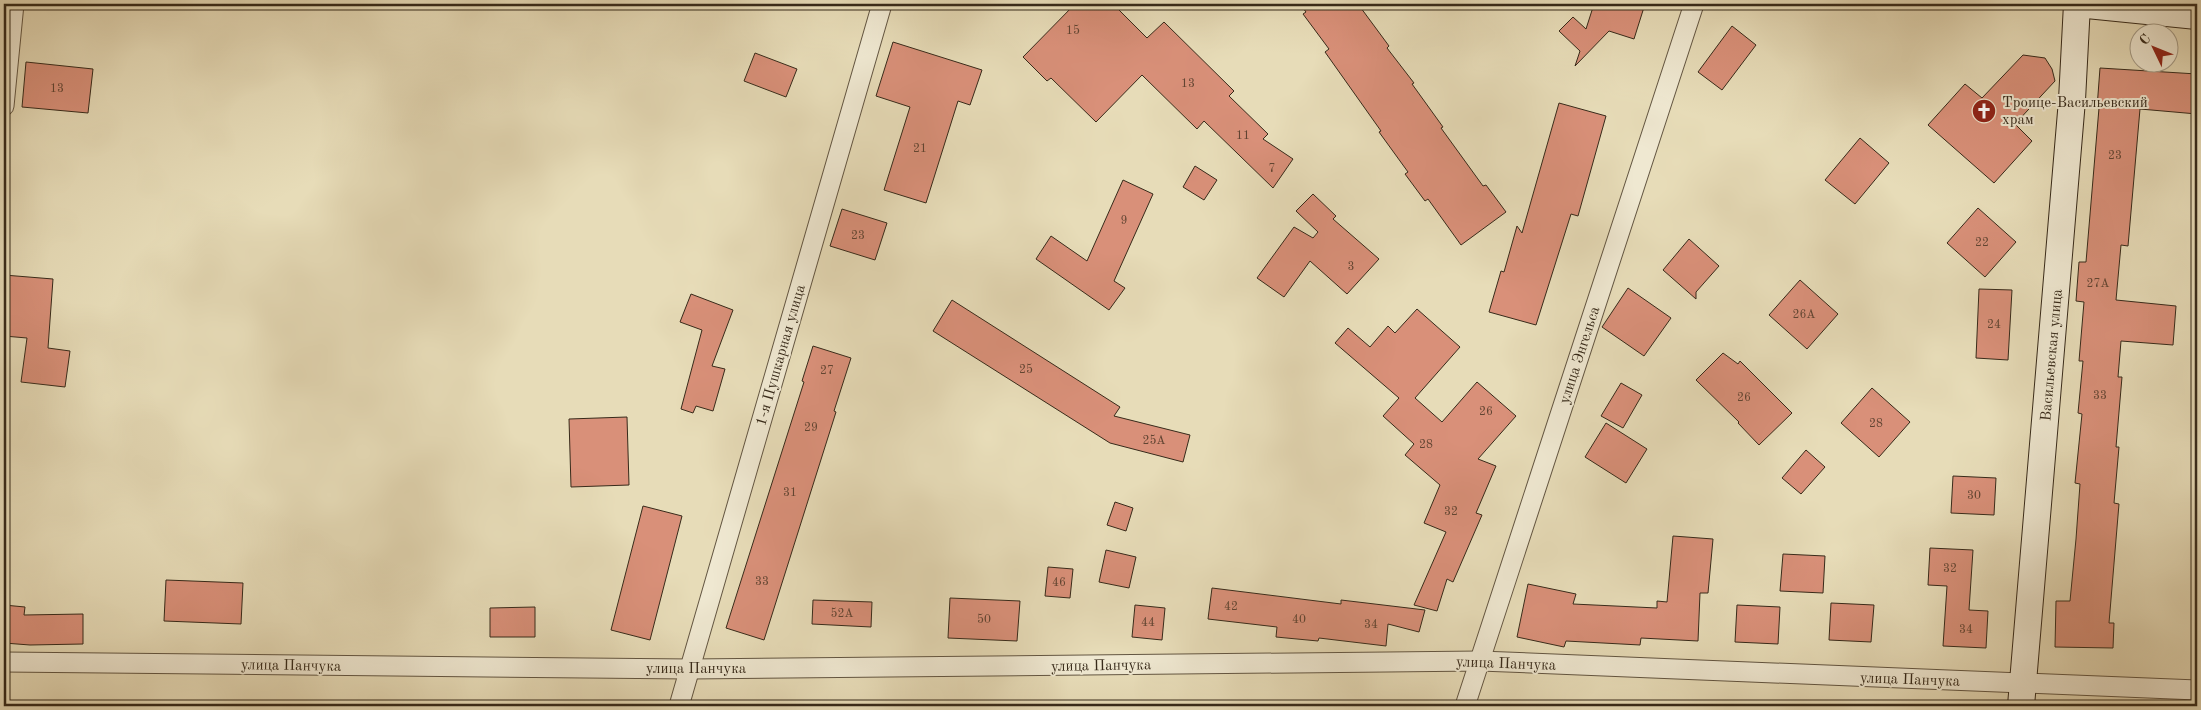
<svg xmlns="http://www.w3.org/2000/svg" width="2201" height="710" viewBox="0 0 2201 710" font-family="'Old Standard TT',serif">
<rect width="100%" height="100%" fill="#e7dcb8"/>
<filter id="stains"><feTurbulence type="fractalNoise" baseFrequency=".004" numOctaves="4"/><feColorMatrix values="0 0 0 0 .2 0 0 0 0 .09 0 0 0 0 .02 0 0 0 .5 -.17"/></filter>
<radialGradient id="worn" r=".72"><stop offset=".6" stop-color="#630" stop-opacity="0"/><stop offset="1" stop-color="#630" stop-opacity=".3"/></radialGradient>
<g fill="#d99079" stroke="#372a1a">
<polygon points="1075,4 1113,4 1147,38 1164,22 1234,91 1229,96 1268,134 1263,139 1293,159 1273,188 1204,121 1197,129 1142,75 1096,122 1051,78 1047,81 1023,57"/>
<polygon points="1300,4 1358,4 1389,46 1387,48 1414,83 1412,84 1443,127 1441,128 1483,186 1486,185 1506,212 1461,245 1428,199 1425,201 1405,174 1408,172 1379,132 1381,131 1325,52 1329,49 1303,14 1306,12"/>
<polygon points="1594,4 1645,4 1634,39 1609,31 1575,66 1580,51 1559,31 1573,17 1586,29"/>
<polygon points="1732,26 1756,45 1722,90 1698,72"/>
<polygon points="893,42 982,70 970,105 958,101 926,203 884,190 910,107 876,96"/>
<polygon points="755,53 797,69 786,97 744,81"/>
<polygon points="2023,55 2045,58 2052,69 2055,81 2015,124 2032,141 1994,183 1928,125 1965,84 1982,98"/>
<polygon points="26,62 93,69 88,113 22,107"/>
<polygon points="2100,68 2197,74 2197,114 2140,109 2128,246 2121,245 2116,300 2176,306 2173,345 2121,341 2118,377 2122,377 2116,447 2119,447 2114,503 2119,504 2109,623 2114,623 2113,648 2055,647 2056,601 2070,601 2076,539 2080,484 2075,483 2082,414 2078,413 2083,361 2079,361 2084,302 2076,301 2079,262 2086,262 2099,108 2097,108"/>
<polygon points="1559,103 1606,116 1578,216 1571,214 1536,325 1489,312 1501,271 1504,272 1517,226 1522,233"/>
<polygon points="1860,138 1889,163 1855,204 1825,180"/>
<polygon points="1195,166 1217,180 1204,200 1183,187"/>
<polygon points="1123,180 1153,194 1114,281 1125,288 1109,310 1036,259 1051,236 1087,261"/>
<polygon points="1313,194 1336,216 1333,219 1379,259 1347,294 1310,261 1284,297 1257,278 1294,227 1313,238 1318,232 1296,211"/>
<polygon points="1978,208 2016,242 1985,277 1947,243"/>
<polygon points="842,209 887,223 875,260 830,246"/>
<polygon points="1689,239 1719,266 1696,292 1696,299 1663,270"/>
<polygon points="4,275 53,279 48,348 70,351 65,387 21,382 27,338 4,336"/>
<polygon points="1800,280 1838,314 1807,349 1769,315"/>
<polygon points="1628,288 1671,318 1644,356 1602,327"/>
<polygon points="1979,289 2012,290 2008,360 1976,358"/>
<polygon points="691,294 733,310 712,366 725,369 713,411 696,406 693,413 681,409 702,330 680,322"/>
<polygon points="952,300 1120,407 1114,416 1190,435 1183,462 1110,443 933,331"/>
<polygon points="1417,309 1460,347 1415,398 1442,422 1477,382 1516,416 1478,459 1496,466 1476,513 1482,515 1453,582 1447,579 1437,611 1414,605 1446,532 1424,523 1440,485 1405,455 1414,444 1383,416 1399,398 1335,343 1348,328 1370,347 1388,326 1395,333"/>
<polygon points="813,346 851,358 834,411 836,412 764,640 726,628 804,382 802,381"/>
<polygon points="1723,353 1738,364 1740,361 1792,413 1759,445 1738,423 1739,422 1696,380"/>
<polygon points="1621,383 1642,395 1623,428 1601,416"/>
<polygon points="1872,388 1910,422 1879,457 1841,423"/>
<polygon points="627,417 629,485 571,487 569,419"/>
<polygon points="1606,423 1647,449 1626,483 1585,457"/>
<polygon points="1806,450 1825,467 1801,494 1782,478"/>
<polygon points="1953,476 1996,478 1994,515 1951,513"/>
<polygon points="1115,502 1133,508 1126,531 1107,525"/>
<polygon points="643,506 682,516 650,640 611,630"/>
<polygon points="1673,536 1713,539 1708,593 1700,593 1698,641 1641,638 1640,645 1566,641 1564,647 1517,637 1528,584 1576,594 1573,604 1657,608 1657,601 1667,602"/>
<polygon points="1930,548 1973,550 1969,610 1988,611 1986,648 1943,646 1947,586 1928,585"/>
<polygon points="1106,550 1136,557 1129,588 1099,582"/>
<polygon points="1783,554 1825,556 1823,593 1780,591"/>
<polygon points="1048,567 1073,569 1070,598 1045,596"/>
<polygon points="166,580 243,583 241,624 164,621"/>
<polygon points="1212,588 1341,604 1341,600 1425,610 1419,632 1388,624 1386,646 1319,638 1318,641 1276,637 1277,627 1208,619"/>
<polygon points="950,598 1020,601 1017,641 948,638"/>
<polygon points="813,600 872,602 871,627 812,624"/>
<polygon points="1831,603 1874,605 1871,642 1829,640"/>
<polygon points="4,605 25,607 24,615 83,614 83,644 30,645 4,643"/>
<polygon points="1135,605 1165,608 1162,640 1132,637"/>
<polygon points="1737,605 1780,607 1778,644 1735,642"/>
<polygon points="535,607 535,637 490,637 490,608"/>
</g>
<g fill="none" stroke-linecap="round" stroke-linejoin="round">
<g stroke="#635642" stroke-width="21">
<g id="street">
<polyline points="4,106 14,4"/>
<polyline points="4,662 690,669 1480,661 2197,690"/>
<polyline points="679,706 882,4"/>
<polyline points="1465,706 1694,4"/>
</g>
</g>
<g stroke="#372a1a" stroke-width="28">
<g id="secondary">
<polyline points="2077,4 2197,16"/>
<polyline points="2021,706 2072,100 2077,4"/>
</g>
</g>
<use href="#street" stroke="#efe8d1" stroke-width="19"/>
<use href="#secondary" stroke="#efe8d1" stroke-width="26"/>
</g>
<defs>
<g id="church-disc" transform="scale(1.25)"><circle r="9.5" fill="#8f2418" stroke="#efe8d1"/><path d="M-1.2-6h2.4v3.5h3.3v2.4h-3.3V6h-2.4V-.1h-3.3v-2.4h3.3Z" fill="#fff"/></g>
</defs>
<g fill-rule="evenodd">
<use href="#church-disc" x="1984" y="111"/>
</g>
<g text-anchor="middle" stroke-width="4" stroke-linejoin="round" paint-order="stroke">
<g font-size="12" fill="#604432">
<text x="1073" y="34">15</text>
<text x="1188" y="87">13</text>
<text x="57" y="92">13</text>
<text x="1243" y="139">11</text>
<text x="920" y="152">21</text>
<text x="2115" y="159">23</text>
<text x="1272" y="172">7</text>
<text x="1124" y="224">9</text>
<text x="858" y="239">23</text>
<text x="1982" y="246">22</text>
<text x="1351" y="270">3</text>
<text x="2098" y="287">27А</text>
<text x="1804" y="318">26А</text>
<text x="1994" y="328">24</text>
<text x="1026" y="373">25</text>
<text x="827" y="374">27</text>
<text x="2100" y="399">33</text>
<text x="1744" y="401">26</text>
<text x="1486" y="415">26</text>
<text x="1876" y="427">28</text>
<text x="811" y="431">29</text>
<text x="1154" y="444">25А</text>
<text x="1426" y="448">28</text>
<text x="790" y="496">31</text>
<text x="1974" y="499">30</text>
<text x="1451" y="515">32</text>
<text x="1950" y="572">32</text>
<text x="762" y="585">33</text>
<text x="1059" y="586">46</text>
<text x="1231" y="610">42</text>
<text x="842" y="617">52А</text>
<text x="984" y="623">50</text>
<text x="1299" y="623">40</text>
<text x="1148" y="626">44</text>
<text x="1371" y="628">34</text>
<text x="1966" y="633">34</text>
</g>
<g font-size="15" fill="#372a1a" stroke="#efe8d1" text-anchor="start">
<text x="2002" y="107">Троице-Васильевский<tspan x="2002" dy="17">храм</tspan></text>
</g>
<g font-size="15" fill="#372a1a" stroke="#efe8d1">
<text transform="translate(780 355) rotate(-74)" y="5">1-я Пушкарная улица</text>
<text transform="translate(1579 355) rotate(-72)" y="5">улица Энгельса</text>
<text transform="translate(2051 355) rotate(-85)" y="5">Васильевская улица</text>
<text transform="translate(1506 663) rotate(2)" y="5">улица Панчука</text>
<text transform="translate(291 665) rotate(1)" y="5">улица Панчука</text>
<text transform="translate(1101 665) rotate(-1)" y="5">улица Панчука</text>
<text x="696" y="673">улица Панчука</text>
<text transform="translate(1910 679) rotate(2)" y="5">улица Панчука</text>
</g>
</g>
<rect width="2201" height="710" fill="none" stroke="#e7dcb8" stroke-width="20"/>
<rect x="5" y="5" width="2191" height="700" fill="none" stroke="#372a1a" stroke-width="2.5"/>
<rect x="10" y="10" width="2181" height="690" fill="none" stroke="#372a1a"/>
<g transform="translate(2154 48) rotate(313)"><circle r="24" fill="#efe8d1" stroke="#a59c88"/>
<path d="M0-4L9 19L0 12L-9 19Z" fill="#8f2418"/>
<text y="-8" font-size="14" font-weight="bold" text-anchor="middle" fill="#372a1a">С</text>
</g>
<rect width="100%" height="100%" filter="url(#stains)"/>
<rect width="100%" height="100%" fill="url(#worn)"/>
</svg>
